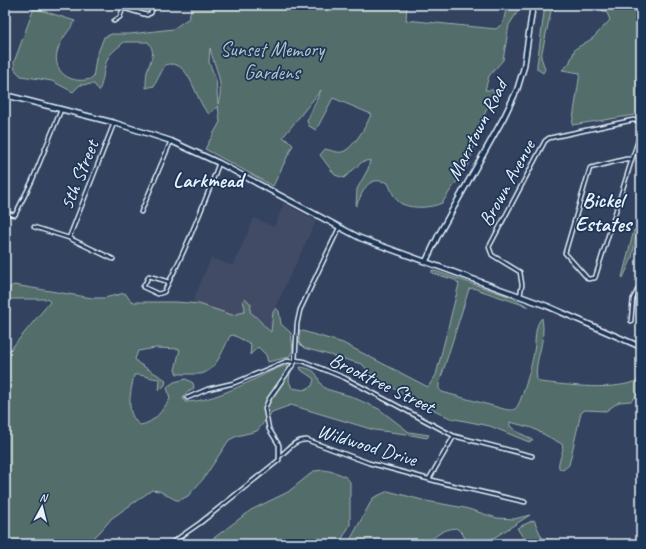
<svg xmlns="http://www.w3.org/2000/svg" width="646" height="549" viewBox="0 0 646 549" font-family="Caveat,sans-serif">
<rect width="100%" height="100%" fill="#33425f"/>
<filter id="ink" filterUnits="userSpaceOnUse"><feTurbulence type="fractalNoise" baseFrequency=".025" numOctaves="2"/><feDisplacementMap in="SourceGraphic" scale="8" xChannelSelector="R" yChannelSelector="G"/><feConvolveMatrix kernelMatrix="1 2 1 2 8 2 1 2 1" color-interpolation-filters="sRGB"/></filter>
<g filter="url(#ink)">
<path fill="#424b65" d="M284,203l32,18 -43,91 -2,21 -7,-5 -7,-11 -7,-5 -7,-11 2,7 -1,4 -12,3 -40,-12 19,-45 22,8 21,-48 20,9z"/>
<path fill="#536d6a" stroke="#9eafb1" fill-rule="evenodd" d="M192,5h215l-1,15 90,9 7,-6 4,-18h15l-13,20 -6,35 -14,16 -4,14h8l1,3 -14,31 -11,39 -27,40c-11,5 -29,6 -40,1 -8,-4 -11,-15 -14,-21 -21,-8 -24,7 -32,23l1,-17 11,-20 2,-9 -8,2 -18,16 -9,-3 -15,-20 5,-6c5,1 12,4 17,3 10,-2 26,-28 29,-38l-38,-16 -17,32 -7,-4 -2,-5 14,-31 -38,47 10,8 -20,41 -68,-37 15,-27 -2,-16 -9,8c-15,-13 -18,-57 -44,-49l-11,21 -8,2c0,-6 0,-11 1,-16 3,-12 10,-19 1,-30h-24c-5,5 -13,10 -16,16 -5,10 -4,22 -9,33l-5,-7 -14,1 -7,7 -21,-11 -31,-5 -6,-6 -1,-8 20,-54 41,13c-5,9 -14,18 -17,28 -8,24 15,37 35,29l3,-20 8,-21 8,-3h18l43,-5 16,-11zM210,48c5,21 15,35 8,56l-2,-24 -7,-18z
M545,5h17l-11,6 -10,46 4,12 -2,4 -6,-4v-4z
M593,5h48v109l-69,11 8,-52 -18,-3 7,-6 6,-15 18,-11 17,-18 -3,-7z
M634,230h3l-5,28 -9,20 -1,-1z
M432,270l79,27 18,10 -56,-19 -4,1 -30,95v5l3,3 62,17c4,1 9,2 12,-1 6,-6 17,-47 18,-57 2,-10 0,-26 8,-33 5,24 -9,44 -5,62l3,2c28,3 76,10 101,-3v13l-10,9 -12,1 -13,9 -21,-1 -4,3 -12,52 -6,5 -4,-2c-2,-8 6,-15 3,-24l-30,-16 -22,-6v4l6,5 17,9 -4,2 -39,-16 -40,-8 -49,-25 -30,-19 -9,-10 -58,-16 -5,-5v-13l44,13 85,44 8,-12 23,-91 -4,-4 -23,-7z
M14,285l78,13h12l21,-5 5,7 4,2h43l22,2 33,11 12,-3 1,-4 -2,-7 2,-3 6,6 -1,8c9,6 13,14 21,20l2,-20 3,-4 3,3 2,13 10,9 2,17 -4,7 -21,5 -2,-7 -8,-8 -8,8 1,-11 -18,-9 -3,1c-7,13 -13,34 -29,38h-24l-2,-4 5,-21 -24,-1 -18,3 -3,8 3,4 28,17 -1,5 -6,6 1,-12c-9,0 -17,-5 -26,-4 -3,17 -10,38 6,50 15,-2 22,-15 30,-26l-3,-12 7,-5 12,-3 7,4 1,5 -7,4 -4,6 2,4c23,0 54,-15 74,-25 11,-5 20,-11 32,-12l-2,16 3,7 12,2 8,-4 2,-7 -13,-9 -1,-3c24,3 13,13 26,22l24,7 29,13 30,23 20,3 -2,3 -21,-4 -32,-4 -83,-25 -19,7 -15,19 -20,5 -8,4 -25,38 -16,18 -8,4h-4l-17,-9 -7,-1 -40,28 -13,15 -12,11h-82v-188l45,-54 -3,-3h-42v-6l4,-2 1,-4z
M323,470c8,1 23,4 27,12v43l-11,19h-133l45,-34 37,-18 26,-21z
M388,491l38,10 39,7 32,10 17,1 16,-4 -46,29h-21l3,-4 -4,-7 -6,-5c-12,1 -21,7 -28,16h-80l25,-46z
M534,520l8,18 23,4 1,2h-39l-10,-16z"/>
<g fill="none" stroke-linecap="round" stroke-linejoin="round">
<defs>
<path id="street" d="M123,8l24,7 4,-2 3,-8
M114,21l6,-4 4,-12
M626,159h6l-36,116 -1,3 -7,1 -23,-26 25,-85z
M632,159l9,-27
M141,212l30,-71
M5,213l10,2 17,-34 29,-71
M34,227l35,11 44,21
M69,238l45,-115
M169,282l-20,-6 -6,11 15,7 6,-2c21,-41 39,-84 55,-129
M520,296l2,-11 -2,-13 -28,-17 -3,-8 56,-106 4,-3 84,-18 8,1
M631,321l2,-22 8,-16
M295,360l8,1 42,17 109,58 78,20
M187,398l21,-9 26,-6 53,-22 8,1
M280,456c9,-7 15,-17 27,-16l62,23 74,20 82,19
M429,479l25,-43
M170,544l30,-21 79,-63v-15l-10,-16 -4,-21 4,-9 26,-37 2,-38 3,-14 39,-82"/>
<path id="secondary" d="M5,95l110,28 56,18 48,22 141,75 187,68 94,41
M426,261l13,-27 65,-117 13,-27 7,-23 9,-62"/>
</defs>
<use href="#street" stroke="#e8f1f8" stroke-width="5.5"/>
<use href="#secondary" stroke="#e8f1f8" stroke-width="7"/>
<use href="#street" stroke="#1d3557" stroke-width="2.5"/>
<use href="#secondary" stroke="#1d3557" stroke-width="4"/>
</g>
</g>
<g text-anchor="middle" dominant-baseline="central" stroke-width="3.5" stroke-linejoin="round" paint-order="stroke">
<g font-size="20" fill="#b4c3c6" stroke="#1d3557">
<text x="272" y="49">Sunset Memory<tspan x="272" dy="23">Gardens</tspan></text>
</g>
<g font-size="20" fill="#e8f1f8" stroke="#1d3557">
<text transform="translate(477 130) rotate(-63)">Marrtown Road</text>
<text transform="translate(79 175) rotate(-68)">5th Street</text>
<text transform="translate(507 183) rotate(-61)">Brown Avenue</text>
<text transform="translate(382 383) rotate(26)">Brooktree Street</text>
<text transform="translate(367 445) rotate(17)">Wildwood Drive</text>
</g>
<g font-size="21" font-weight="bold" fill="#e8f1f8" stroke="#1d3557">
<text x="208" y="180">Larkmead</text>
<text x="603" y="200">Bickel<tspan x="603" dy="24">Estates</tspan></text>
</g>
</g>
<rect width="646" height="549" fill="none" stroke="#1d3557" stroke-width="20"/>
<rect x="10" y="10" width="626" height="529" fill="none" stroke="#e8f1f8" stroke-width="1.5" filter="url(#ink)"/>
<g transform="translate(42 507) rotate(7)" stroke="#1d3557" stroke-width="3" paint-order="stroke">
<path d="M0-3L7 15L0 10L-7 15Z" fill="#e8f1f8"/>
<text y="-6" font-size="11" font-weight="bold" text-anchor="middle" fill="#e8f1f8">N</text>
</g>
</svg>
